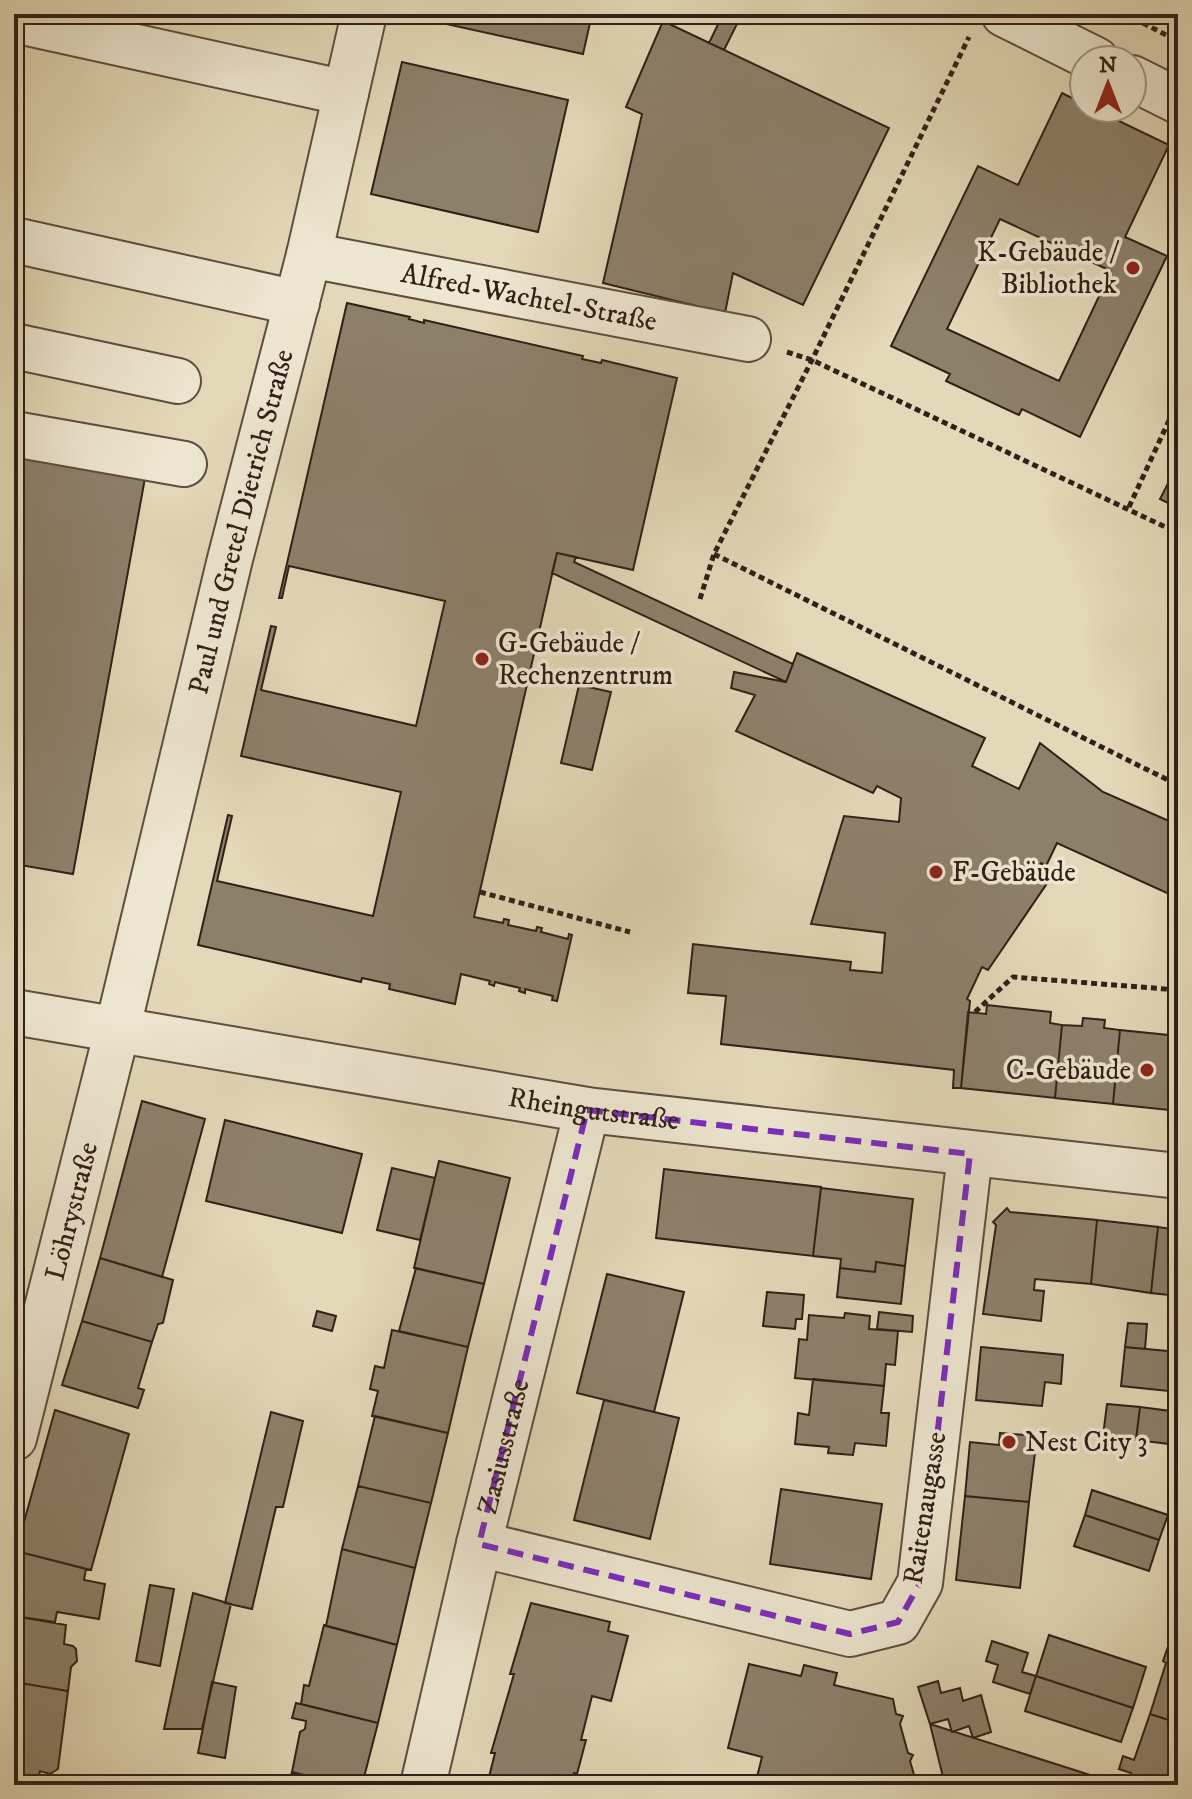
<svg xmlns="http://www.w3.org/2000/svg" width="1192" height="1799" viewBox="0 0 1192 1799" font-family="'IM FELL DW Pica',serif">
<rect width="100%" height="100%" fill="#e3d8b7"/>
<filter id="stains"><feTurbulence type="fractalNoise" baseFrequency=".0025" numOctaves="4"/><feColorMatrix values="0 0 0 0 .2 0 0 0 0 .09 0 0 0 0 .02 0 0 0 .5 -.17"/></filter>
<radialGradient id="worn" r=".72"><stop offset=".6" stop-color="#630" stop-opacity="0"/><stop offset="1" stop-color="#630" stop-opacity=".3"/></radialGradient>
<path fill="#8d806b" stroke="#302018" stroke-width="2" fill-rule="evenodd" d="M429,14h163l-9,40 -155,-34z
M723,14h19l-18,36 -15,-7z
M663,21l226,107 -86,177 -70,-32 -8,40 -122,-30 39,-169 -16,-7z
M402,62l166,38 -30,132 -167,-38z
M1062,93l22,11v4h8l77,37 -44,92 42,19 -87,181 -58,-28 -3,6 -73,-34 4,-7 -59,-28 87,-180 40,19zM1000,219l111,52 -52,110 -112,-52z
M347,303l63,14 -1,2 15,4v-3l159,36 -1,3 19,4 1,-3 75,18 -44,192 -76,-17 -83,364 29,6 1,-4 5,1 -1,5 28,6 1,-4 5,1 -1,4 27,7 1,-5 3,1 -15,66 -5,-1 1,-4 -28,-7v4l-6,-2 1,-3 -25,-6 -1,4 -5,-2 1,-3 -29,-7 -6,30 -66,-15 1,-5 -28,-6 -1,4 -163,-37 30,-130 4,1 -15,65 156,35 28,-124 -160,-36 30,-130 5,1 -15,63 155,36 29,-125 -156,-35 -7,32h-3z
M23,456l122,22 -72,396 -59,-10v-358z
M1178,464v44l-18,-9z
M557,553l19,4 -2,5 219,102 -7,18 -234,-109z
M797,653l188,85 -13,28 47,23 21,-46 63,49 75,33v73l-121,-55 -11,23 -5,-3 -3,5 14,8 -64,94 -6,-3 -15,32 3,2 -9,87h-8l1,-18 -233,-26 5,-48 -38,-3 5,-49 158,18 -1,8 32,3 3,-40 -74,-9 33,-108 55,6 2,-24 -24,-12 -4,7 -137,-62 19,-36 -24,-7 3,-16 52,10z
M579,685l32,7 -19,78 -31,-7z
M987,1005l64,7 -1,11 12,2 -7,73 -94,-10 7,-76 18,2z
M1083,1018l22,2 -1,8 16,2 -7,74 -58,-6 7,-73 20,1z
M1120,1030l58,6v75l-65,-7z
M142,1101l63,18 -43,158 -62,-19z
M225,1120l137,34 -20,79 -136,-32z
M439,1161l71,17 -26,106 -70,-16z
M392,1168l43,10 -15,62 -43,-10z
M664,1169l157,18 -8,69 -157,-18z
M821,1188l92,11 -8,67 -29,-4 -1,10 -35,-4 1,-9 -28,-3z
M1007,1208l3,4 87,8 -6,64 -56,-5 -1,11 10,1 -3,30 -58,-7 13,-89 -3,-3z
M1097,1220l61,7 -7,66 -60,-9z
M1158,1227l20,3v66l-27,-3z
M100,1258l73,22 -10,43 -5,1 -6,18 -70,-21z
M876,1262l29,4 -4,38 -64,-7 3,-29 35,4z
M416,1268l68,16 -16,63 -69,-16z
M607,1274l77,18 -30,120 -77,-19z
M767,1292l37,3 -2,24h-6l-1,10 -32,-3z
M317,1311l19,5 -4,15 -19,-5z
M879,1312l34,4 -1,16 -35,-3z
M845,1313l25,3 -1,13 29,2 -3,34 -9,-1 -2,22 -89,-8 4,-39 8,1 2,-25 35,3z
M82,1321l70,21 -14,46 6,2 -6,18 -76,-23z
M1128,1323l19,1 -2,25 -20,-2z
M392,1330l76,17 -20,86 -76,-17 6,-25 -8,-2 5,-23 9,2z
M981,1347l82,8 -2,29 -16,-2 -3,24 -66,-6z
M1125,1347l53,5v40l-57,-6z
M813,1379l71,7 -3,27h8l-3,33 -31,-3 -2,12 -25,-2 1,-6 -34,-3 3,-31 11,2z
M604,1400l75,18 -29,121 -76,-19z
M1107,1404l33,3 -4,33 -33,-4z
M1140,1407l38,5v33l-42,-5z
M55,1410l74,24 -38,136 -75,-19z
M271,1412l32,9 -20,86h-7l-24,102 -27,-6z
M375,1416l73,17 -17,70 -73,-17z
M1000,1433l37,3 -8,66 -64,-6 5,-54 29,3z
M358,1486l73,17 -16,65 -73,-19z
M781,1489l101,15 -11,75 -101,-15z
M1092,1490l76,25 -9,25 -74,-25z
M965,1496l64,6 -9,86 -64,-8z
M1085,1515l74,25 -10,31 -75,-25z
M342,1549l73,19 -18,77 -71,-19z
M16,1551l70,18 -2,11 21,4 -6,35 -42,-7 -2,10 -41,-6z
M150,1585l24,4 -14,77 -24,-5z
M193,1593l38,11 -29,125h-38z
M531,1603l79,19 -2,9 20,5 -17,65 -19,-5 -11,44h5l-9,34 -3,-1 -3,12h-84l8,-32h-4l23,-79h-4z
M1178,1606v34l-10,-3z
M14,1616l52,9 -2,19 9,2 3,3 1,12 -6,6 -3,24 -54,-9z
M324,1625l73,20 -19,78 -77,-19 3,-19 5,1z
M1049,1635l97,32 -13,41 -97,-32z
M1171,1638l7,2v83l-28,-9 16,-51 -3,-2z
M992,1641l36,12 -6,19 14,4 -6,18 -37,-12 5,-17 -12,-4z
M749,1664l52,12 3,-11 33,8 -3,12 59,14 3,15 7,2 -3,8 8,29 5,2 -3,6 5,17 -2,7h-33l-20,-5 -1,5h-104l7,-28 -34,-9z
M1036,1676l97,32 -12,34 -96,-31z
M938,1681l3,12 19,-5 3,13 18,-6 10,37 -18,6 -4,-12 -17,6 -4,-13 -18,5 -12,-37z
M14,1682l54,9 -10,78 -8,5 -10,-3 -3,14h-23z
M212,1682l24,5 -11,71 -27,-5z
M296,1703l82,20 -16,62h-19l-51,-13 8,-40 5,-3 1,-8 -14,-3z
M1150,1714l28,9v62h-52l5,-12 -12,-4 4,-13 11,4z
M930,1724l160,51 -4,10h-105l-23,-8h-15z
M292,1772l51,13h-55z"/>
<g fill="none" stroke-linecap="round" stroke-linejoin="round">
<defs>
<g id="minor">
<path d="M1004,14l92,46"/>
<path d="M14,20l332,73"/>
<path d="M1132,78l46,23"/>
<path d="M14,240l283,63"/>
<path id="s1" d="M309,255l439,84"/>
<path d="M14,346l164,35"/>
<path d="M14,434l170,30"/>
<path id="s2" d="M14,1012l573,98 591,66"/>
<path id="s3" d="M14,1438l103,-407 113,-472 79,-304 55,-241"/>
<path d="M479,1544l371,90 48,-12 22,-39 50,-429"/>
<path id="s4" d="M423,1785l56,-241 108,-434"/>
</g>
</defs>
<use href="#minor" stroke="#5d4e40" stroke-width="48"/>
<path stroke="#302018" stroke-width="5" stroke-dasharray="6 4" stroke-linecap="butt" d="M1125,14l53,27
M787,352l25,8 366,173
M1129,507l49,-106
M714,554l464,231
M700,599l14,-45 98,-194 157,-323
M480,892l150,40
M975,1012l38,-35 165,13"/>
<use href="#minor" stroke="#ede6d0" stroke-width="44"/>
</g>
<path fill="none" stroke="#7b2cbf" stroke-width="6" stroke-dasharray="16 10" stroke-linejoin="round" d="M587,1110l383,44 -50,429 -22,39 -48,12 -371,-90z"/>
<g fill="#8f2418" stroke="#ede6d0" stroke-width="3">
<circle cx="1133" cy="268" r="8"/>
<circle cx="482" cy="659" r="8"/>
<circle cx="936" cy="872" r="8"/>
<circle cx="1147" cy="1070" r="8"/>
<circle cx="1009" cy="1442" r="8"/>
</g>
<g text-anchor="middle" dominant-baseline="central" stroke-width="7" stroke-linejoin="round" paint-order="stroke">
<g font-size="28" fill="#302018" stroke="#ede6d0" text-anchor="start">
<text x="1117" y="252" text-anchor="end">K-Gebäude /<tspan x="1117" dy="32">Bibliothek</tspan></text>
<text x="498" y="643">G-Gebäude /<tspan x="498" dy="32">Rechenzentrum</tspan></text>
<text x="952" y="872">F-Gebäude</text>
<text x="1131" y="1070" text-anchor="end">C-Gebäude</text>
<text x="1025" y="1442">Nest City 3</text>
</g>
<g font-size="28" fill="#302018" stroke="#ede6d0">
<text stroke="none"><textPath href="#s1" startOffset="224">Alfred-Wachtel-Straße</textPath></text>
<text stroke="none"><textPath href="#s3" startOffset="944">Paul und Gretel Dietrich Straße</textPath></text>
<text stroke="none"><textPath href="#s2" startOffset="588">Rheingutstraße</textPath></text>
<text stroke="none"><textPath href="#s3" startOffset="234">Löhrystraße</textPath></text>
<text stroke="none"><textPath href="#s4" startOffset="348">Zasiusstraße</textPath></text>
<text transform="translate(925 1508) rotate(-81)">Raitenaugasse</text>
</g>
</g>
<rect width="1192" height="1799" fill="none" stroke="#e3d8b7" stroke-width="48"/>
<rect x="16" y="16" width="1160" height="1767" fill="none" stroke="#302018" stroke-width="4"/>
<rect x="24" y="24" width="1144" height="1751" fill="none" stroke="#302018" stroke-width="2"/>
<g transform="translate(1108 84)"><circle r="38" fill="#ede6d0" stroke="#a19786" stroke-width="2"/>
<path d="M0-6L14 30L0 20L-14 30Z" fill="#8f2418"/>
<text y="-12" font-size="22" font-weight="bold" text-anchor="middle" fill="#302018">N</text>
</g>
<rect width="100%" height="100%" filter="url(#stains)"/>
<rect width="100%" height="100%" fill="url(#worn)"/>
</svg>
